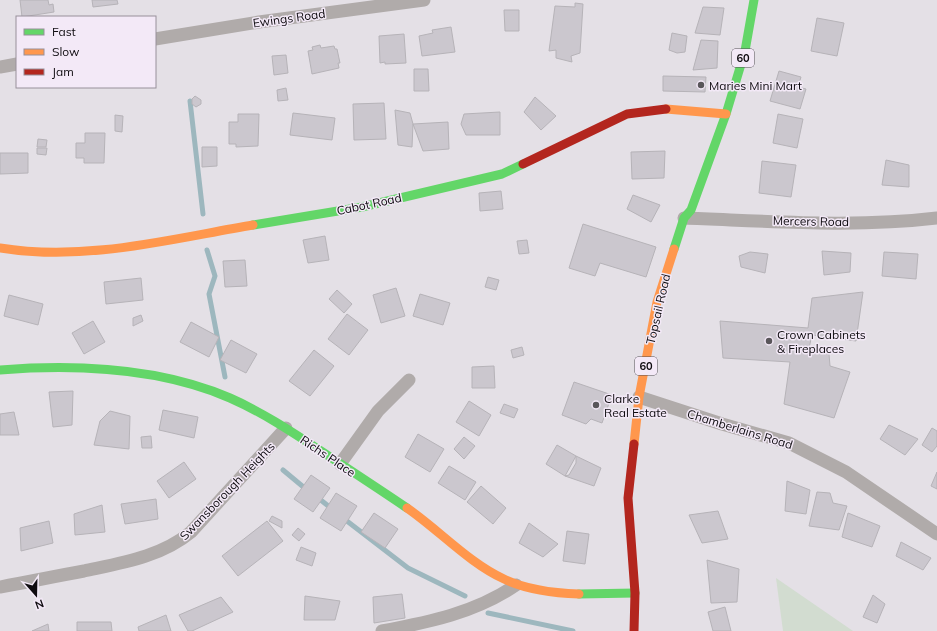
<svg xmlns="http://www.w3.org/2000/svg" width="937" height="631" viewBox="0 0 937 631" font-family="Mulish,sans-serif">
<rect width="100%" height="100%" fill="#e4e0e6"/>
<path fill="#d2dcd0" d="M776,578l77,53h-70z"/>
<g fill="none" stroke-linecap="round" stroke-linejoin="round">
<path stroke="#9db7be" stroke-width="5" d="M190,101l13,113
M207,250l8,26 -6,18 16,83
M283,470l24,20
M317,497l15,12
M343,518l65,50 57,28
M488,613l85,18"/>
</g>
<path fill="#cbc7ce" stroke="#b6b3b8" d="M20,0h28l1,5 4,-1 1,8 -32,5z
M92,0h25l1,4 -25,3z
M575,3l8,1 -3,49 -9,3 1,6 -16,-4v-8l-7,1 6,-45 20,1z
M703,7l21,1 -4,27 -25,-2z
M504,10h15v21h-14z
M817,18l27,5 -7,33 -26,-5z
M451,27l4,25 -33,4 -3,-20 14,-3 -1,-3z
M672,33l15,3 -2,16 -8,1 -8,-3z
M404,34l2,29 -21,1v-2l-5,1 -1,-27z
M701,40l17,1 -1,27 -24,2z
M320,45l1,3 13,-2 1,3h2l3,14h-2l1,5 -27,6 -4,-23 5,-1 -1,-3z
M286,55l2,18 -14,2 -2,-19z
M414,69h14l1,22h-15z
M779,71l22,6 -3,10 8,2 -6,20 -30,-8z
M663,76l43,1 -1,15 -42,-1z
M286,88l2,12 -10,1 -1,-11z
M195,96l6,4v4l-5,3 -4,-3v-5z
M535,97l21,19 -15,14 -17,-18z
M384,103l2,36 -32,1 -1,-36z
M395,110l15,3 3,11 -1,23 -14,-2z
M500,112v23h-34l-5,-11 3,-10z
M293,113l42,5 -3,22 -42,-5z
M238,114h21l-1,32 -22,1v-3h-7v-22h9z
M778,114l25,5 -6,29 -24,-5z
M115,115l8,1 -1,16 -7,-1z
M448,122l1,27 -26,2 -10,-27z
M85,133h20l-1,30h-20v-5h-8v-15h9z
M38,139l9,1 -1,7h-9z
M202,147h15v19l-15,1z
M37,148h10l-1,7 -9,-1z
M665,151l-1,27 -32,1 -1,-27z
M0,153h28v20l-28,1z
M886,160l23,5v22l-27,-2z
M762,161l34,4 -5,32 -32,-4z
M501,191l2,18 -23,2 -1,-18z
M633,195l27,10 -9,17 -24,-13z
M583,224l73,23 -10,30 -46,-14 -5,13 -26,-8z
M325,236l4,24 -21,3 -5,-23z
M527,240l2,13 -10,1 -2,-13z
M822,251l29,2 -1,19 -26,3z
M750,252l18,2 -3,19 -24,-6 -2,-11z
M884,252l34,2 -2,25 -34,-3z
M245,260l2,26 -22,1 -2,-26z
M488,277l11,3 -3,10 -11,-3z
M141,278l2,22 -37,4 -2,-22z
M396,288l9,28 -24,7 -8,-28z
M337,290l15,14 -8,9 -15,-14z
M863,292l-7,49 -44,-6 -3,13 20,6 1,12 20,6 -16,46 -50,-14 6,-42 -67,-4 -3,-37 88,7 4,-30z
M420,294l30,9 -7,22 -30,-9z
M9,295l34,9 -5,21 -34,-9z
M347,314l21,16 -19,25 -21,-16z
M141,315l2,6 -10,5v-8z
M93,321l12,21 -21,12 -12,-21z
M191,322l28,15 -10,20 -29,-15z
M231,340l26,14 -11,19 -26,-13z
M522,347l2,8 -11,3 -2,-8z
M314,350l20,16 -24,30 -21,-15z
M494,366l1,22h-23v-21z
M574,382l38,13 -10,28 -11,-4 -5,5 -24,-9z
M73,391l-1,34 -19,2 -4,-35z
M469,401l22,14 -12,21 -23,-14z
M504,404l14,5 -4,9 -14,-5z
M163,410l35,7 -4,21 -35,-8z
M110,411l20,5 -1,33 -35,-4 6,-24z
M14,412l5,23h-19v-21z
M889,425l29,14 -13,16 -25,-16z
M932,428l5,3v15l-5,6 -10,-7z
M418,434l26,15 -14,23 -25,-15z
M151,436l1,12h-10l-1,-11z
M464,437l11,9 -11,13 -10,-10z
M557,445l19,11 -11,20 -19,-12z
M576,456l25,12 -7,18 -29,-10 4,-1 7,-12z
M184,462l12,17 -27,19 -12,-17z
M449,466l27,16 -11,18 -27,-17z
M937,472v17l-6,-3z
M311,475l19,13 -17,24 -19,-13z
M787,481l23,9 -4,24 -21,-3z
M481,486l25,22 -13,16 -26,-22z
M817,492l13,1 3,10 14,3 -8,24 -30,-4z
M336,493l21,13 -16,25 -21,-13z
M156,499l2,20 -33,5 -4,-20z
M102,505l3,27 -30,3 -1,-21z
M718,511l10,28 -26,4 -13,-28z
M374,513l24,16 -13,19 -24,-16z
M848,513l32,13 -8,21 -30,-10z
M272,516l10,5v7l-13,-7z
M49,521l4,22 -32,8 -1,-23z
M267,521l16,20 -45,35 -16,-20z
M529,523l29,21 -15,13 -24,-14z
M298,528l7,6 -6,7 -7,-6z
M567,531l22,3 -4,30 -22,-3z
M901,542l30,16 -8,12 -27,-14z
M301,547l15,6 -4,13 -16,-6z
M707,560l32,9 -2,33 -26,1z
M402,594l3,24 -31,5 -1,-26z
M873,595l12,9 -8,19 -14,-6z
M305,596l35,5 -5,19h-31z
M221,597l12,15 -41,19h-4l-9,-16z
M725,607l6,24h-18l-5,-19z
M166,615l5,16h-32l-1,-4z
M77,622h34l1,9h-35z
M48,624l1,7h-17z"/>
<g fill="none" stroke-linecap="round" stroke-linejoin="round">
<path stroke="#b0abaa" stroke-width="13" d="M155,39l104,-17 165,-22
M0,67l17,-3
M684,218c83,3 170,10 253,0
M639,397l83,27 67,19 57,29 91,62
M340,464l38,-53 31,-31
M0,587c28,-5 56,-11 84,-16 37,-8 77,-14 107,-39l95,-104
M382,631c47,-9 93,-18 134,-46"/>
<path stroke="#63d668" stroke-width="9" d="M253,225l109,-18 140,-33 21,-10
M674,249l10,-31 7,-8 35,-96 19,-63 9,-51
M0,370c76,-6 158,-3 230,28 32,14 62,34 91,53 29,19 58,38 86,57
M579,594l56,-1"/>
<path stroke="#ff974d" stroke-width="9" d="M666,109l60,5
M0,248c85,14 170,-9 253,-23
M634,444l5,-47 18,-95 17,-53
M407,508c32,22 62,55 97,71 23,11 49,14 75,15"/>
<path stroke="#b3261e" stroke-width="9" d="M523,164l104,-50 39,-5
M634,444l-6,54 7,95 -1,38"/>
</g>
<g fill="#59565a" stroke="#f3e9f7" stroke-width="1.5">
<circle cx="701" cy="85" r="4"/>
<circle cx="769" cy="341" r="4"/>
<circle cx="596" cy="405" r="4"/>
</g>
<g text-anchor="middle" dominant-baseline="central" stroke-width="3" stroke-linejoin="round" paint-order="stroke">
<g fill="#f3e9f7" stroke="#534e55" stroke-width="1">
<rect x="732" y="49" width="22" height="18" rx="3"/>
<rect x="635" y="357" width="22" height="18" rx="3"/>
</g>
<g font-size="11" font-weight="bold" fill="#0e0b0f">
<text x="743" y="58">60</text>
<text x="646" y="366">60</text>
</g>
<g font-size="12" fill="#0e0b0f" stroke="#f3e9f7">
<text transform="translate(289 18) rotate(-8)">Ewings Road</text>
<text transform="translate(369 204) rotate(-12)">Cabot Road</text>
<text transform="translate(811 221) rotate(1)">Mercers Road</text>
<text transform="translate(658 309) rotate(-77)">Topsail Road</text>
<text transform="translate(740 429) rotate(17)">Chamberlains Road</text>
<text transform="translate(328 456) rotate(34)">Richs Place</text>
<text transform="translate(227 491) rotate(-46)">Swansborough Heights</text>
</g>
<g font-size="12" fill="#0e0b0f" stroke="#f3e9f7" text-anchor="start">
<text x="709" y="85">Maries Mini Mart</text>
<text x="777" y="334">Crown Cabinets<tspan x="777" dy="14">&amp; Fireplaces</tspan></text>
<text x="604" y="398">Clarke<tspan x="604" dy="14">Real Estate</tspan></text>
</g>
</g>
<rect x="16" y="16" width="140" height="72" fill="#f3e9f7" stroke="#97909a"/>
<rect x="24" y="29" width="20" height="6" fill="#63d668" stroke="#97909a"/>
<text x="52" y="36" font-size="12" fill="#0e0b0f">Fast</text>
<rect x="24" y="49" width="20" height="6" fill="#ff974d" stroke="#97909a"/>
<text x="52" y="56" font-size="12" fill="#0e0b0f">Slow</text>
<rect x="24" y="69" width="20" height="6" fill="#b3261e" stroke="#97909a"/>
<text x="52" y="76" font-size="12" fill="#0e0b0f">Jam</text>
<g transform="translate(36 595) rotate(160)" stroke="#f3e9f7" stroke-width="3" paint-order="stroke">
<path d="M0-3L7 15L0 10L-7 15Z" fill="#0e0b0f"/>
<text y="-6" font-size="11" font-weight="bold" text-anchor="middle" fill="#0e0b0f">N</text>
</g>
</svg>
